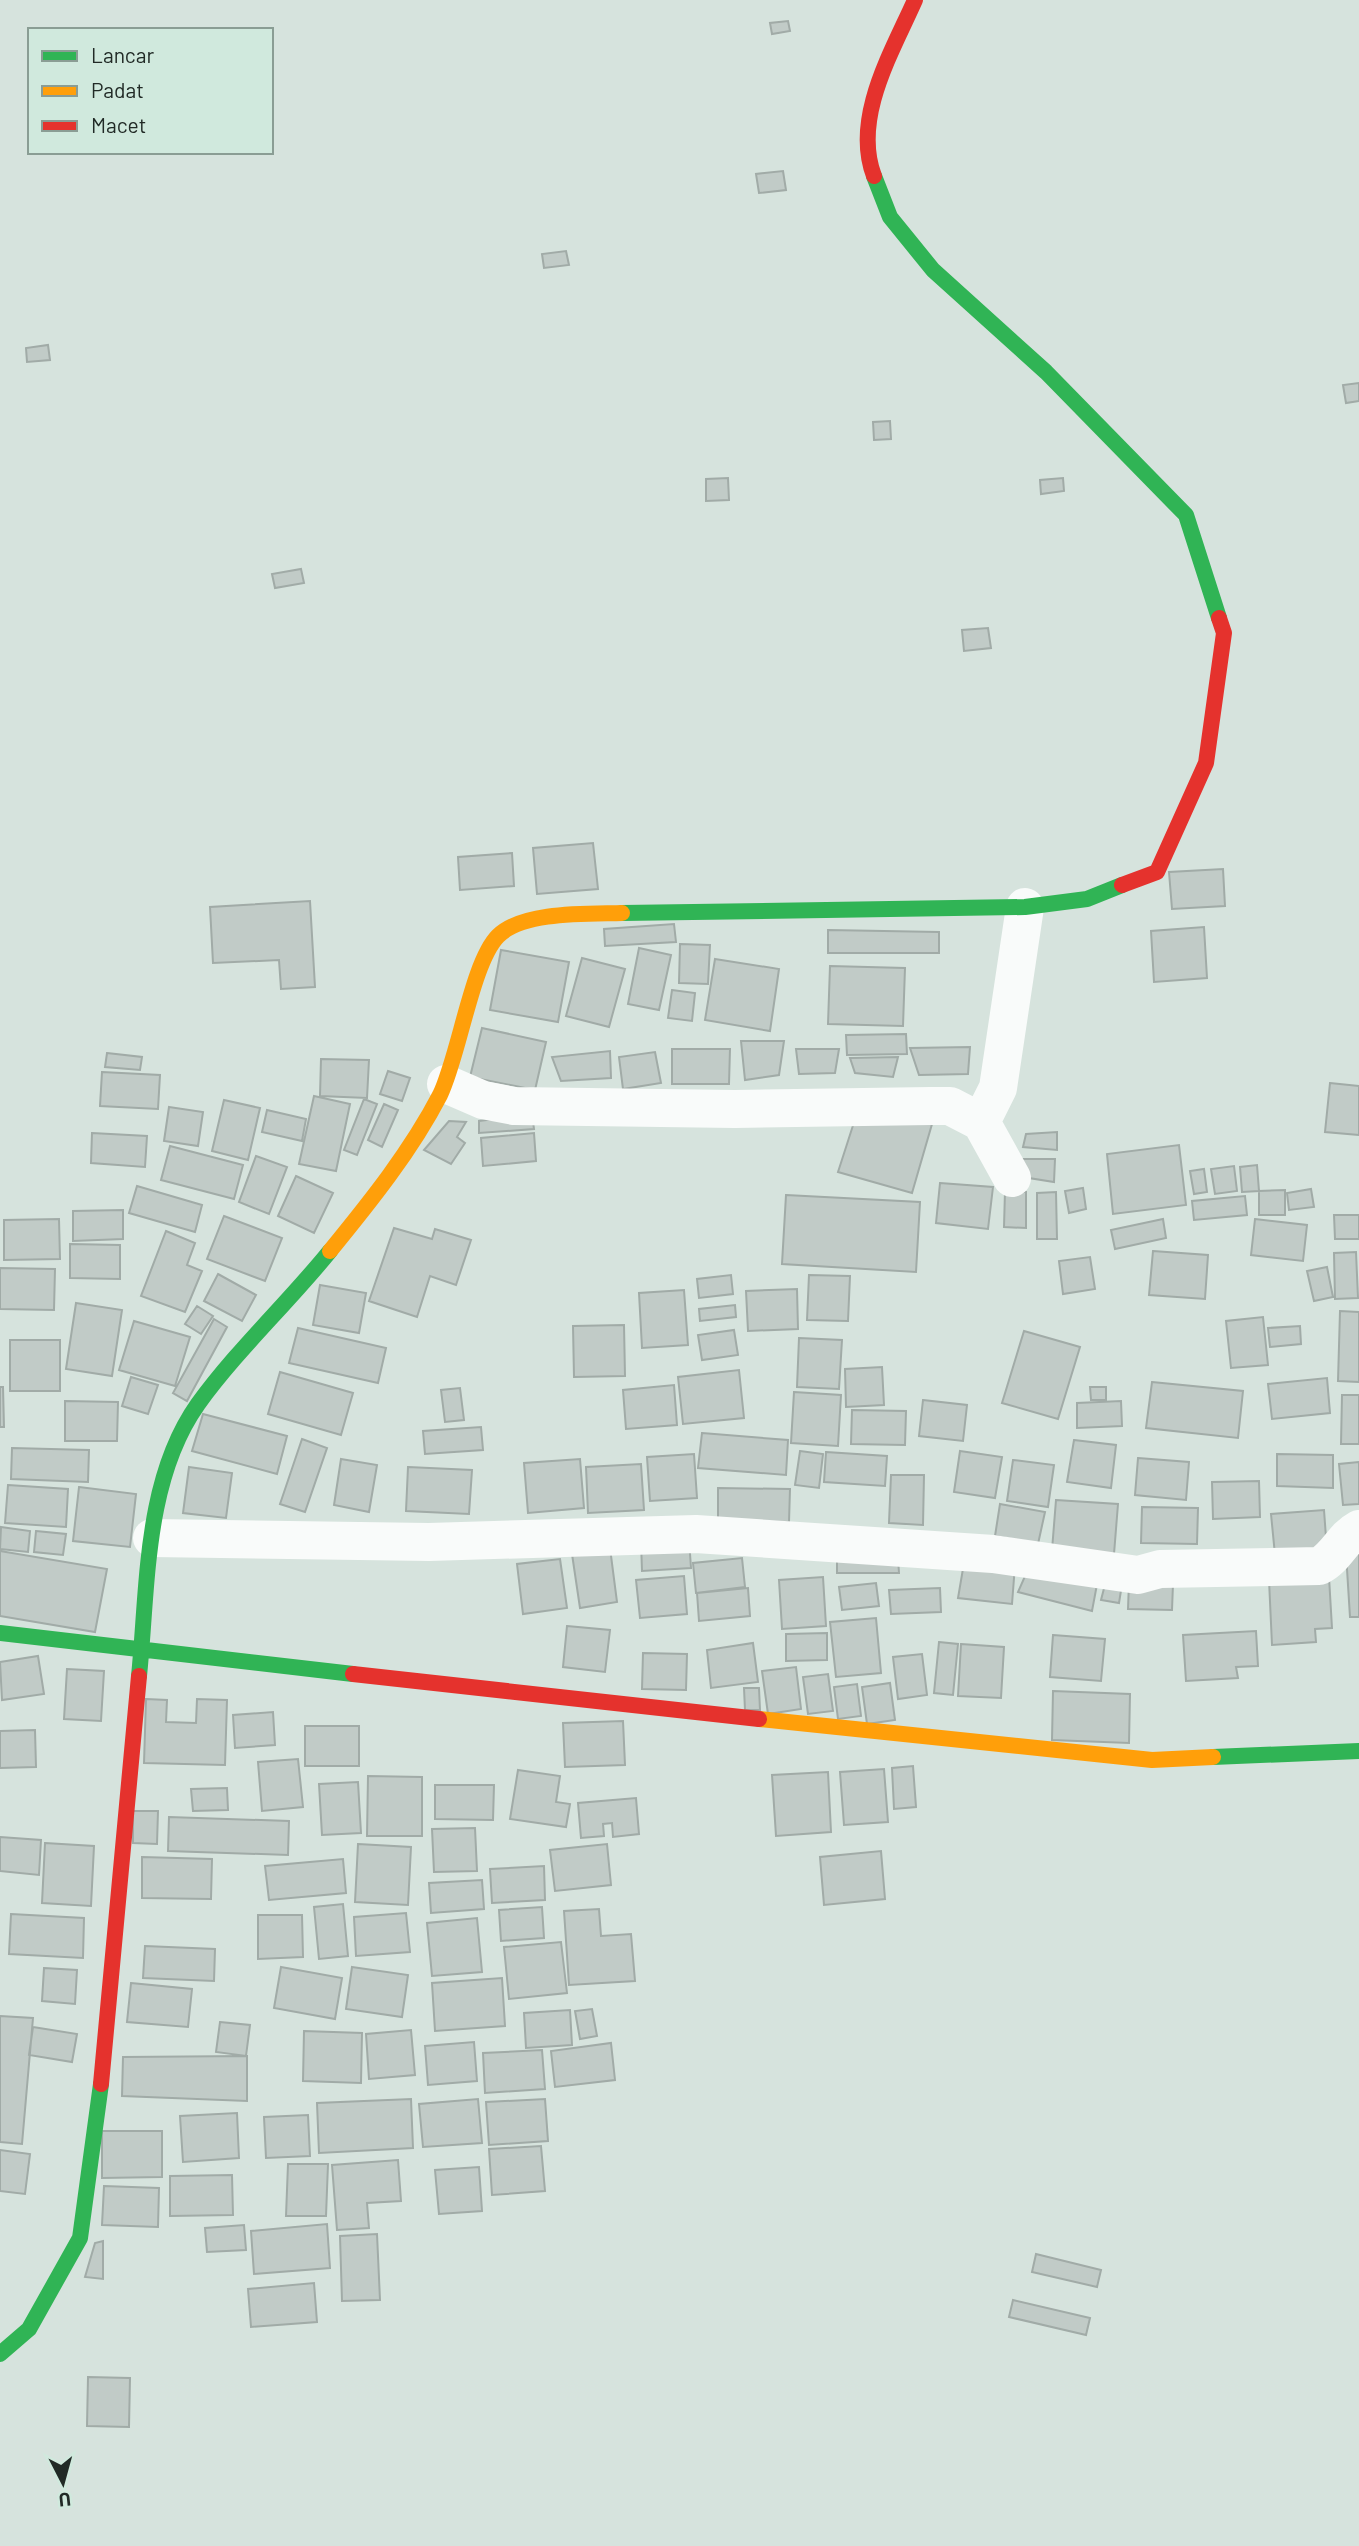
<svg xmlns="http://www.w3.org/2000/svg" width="1359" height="2546" viewBox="0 0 1359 2546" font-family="Barlow,sans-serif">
<rect width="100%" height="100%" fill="#d6e3dd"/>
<path fill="#c1cbc7" stroke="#a1aba7" stroke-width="2" d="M788,21l2,10 -18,3 -2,-11z
M783,171l3,19 -27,3 -3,-19z
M566,251l3,14 -25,3 -2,-14z
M48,345l2,15 -23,2 -1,-14z
M1359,383v18l-13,2 -3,-18z
M890,421l1,18 -17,1 -1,-18z
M728,478l1,22 -23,1v-22z
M1063,478l1,13 -23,3 -1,-14z
M301,569l3,14 -29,5 -3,-14z
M988,628l3,20 -27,3 -2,-21z
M593,843l5,46 -61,5 -4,-46z
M512,853l2,33 -54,4 -2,-33z
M1223,869l2,37 -53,3 -3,-37z
M310,901l5,86 -34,2 -2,-29 -66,3 -3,-56z
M674,924l2,18 -71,4 -1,-17z
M1204,927l3,51 -53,4 -3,-51z
M828,930l111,2v21h-111z
M680,944l30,1 -2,39 -29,-1z
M639,948l32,7 -12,55 -31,-6z
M501,950l68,12 -11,60 -68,-12z
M582,958l43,11 -16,58 -43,-11z
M715,959l64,10 -9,62 -65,-11z
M830,966l75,2 -2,58 -75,-2z
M672,990l23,3 -3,28 -24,-3z
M482,1028l64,14 -11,48 -65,-13z
M906,1034l1,20 -60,1 -1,-20z
M741,1041h43l-5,34 -34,5z
M970,1047l-2,27 -49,1 -9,-27z
M672,1049h58l-1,35h-57z
M796,1049h43l-4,24 -36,1z
M610,1051l1,27 -50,3 -9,-24z
M655,1052l6,31 -38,6 -4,-32z
M107,1053l35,4 -2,13 -35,-3z
M898,1057l-5,20 -38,-4 -5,-15z
M321,1059l48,1 -2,38 -47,-2z
M388,1071l22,7 -8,23 -22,-7z
M102,1072l58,3 -2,34 -58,-3z
M1330,1083l29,3v49l-34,-3z
M314,1096l36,8 -14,67 -37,-7z
M364,1099l13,5 -20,51 -13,-5z
M224,1100l36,8 -12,52 -36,-9z
M384,1104l14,6 -16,37 -14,-7z
M169,1107l34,5 -5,34 -34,-5z
M267,1110l39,9 -4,22 -40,-9z
M857,1113l75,11 -20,69 -74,-21z
M532,1114l2,15 -55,4v-12z
M449,1121l17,1 -9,15 8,6 -14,21 -27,-14z
M1057,1132v18l-34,-3 3,-13z
M92,1133l55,3 -2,31 -54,-4z
M534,1133l2,28 -53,5 -2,-28z
M1179,1145l7,60 -73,9 -6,-60z
M170,1146l73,19 -9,34 -73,-19z
M256,1156l31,11 -18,47 -30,-12z
M1021,1159h34l-1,23 -25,-4z
M1257,1165l2,26 -17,1 -2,-25z
M1234,1166l3,25 -22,3 -4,-25z
M1204,1169l3,23 -13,2 -4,-23z
M296,1176l37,17 -19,40 -36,-17z
M940,1183l53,4 -5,42 -52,-6z
M137,1186l65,19 -7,27 -66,-19z
M1083,1188l3,21 -17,4 -4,-22z
M1311,1189l3,18 -25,3 -2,-17z
M1285,1190v25h-26v-24z
M1005,1191l21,1v36l-22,-1z
M1056,1192l1,47h-20v-46z
M786,1195l134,7 -4,70 -134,-8z
M1245,1196l2,19 -53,5 -2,-19z
M123,1210v29l-50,2v-30z
M1334,1215h25v24h-24z
M224,1216l58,22 -17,43 -58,-22z
M59,1219l1,40 -56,1v-40z
M1163,1219l3,19 -51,11 -4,-19z
M1255,1219l52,6 -4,36 -52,-6z
M394,1228l38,11 3,-10 36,11 -15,45 -26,-9 -13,41 -48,-16z
M166,1231l29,12 -8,22 15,6 -17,41 -44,-16z
M70,1244l50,1v34l-50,-1z
M1153,1251l55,4 -3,44 -56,-4z
M1356,1252l2,46 -23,1 -1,-46z
M1090,1257l5,32 -32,5 -4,-33z
M1327,1267l6,30 -19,4 -7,-30z
M0,1268l55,1 -1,41 -54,-1z
M218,1274l38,21 -14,26 -38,-20z
M731,1275l2,19 -34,4 -2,-19z
M809,1275l41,1 -2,45 -41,-1z
M320,1285l46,8 -7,40 -46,-8z
M797,1289l1,40 -50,2 -2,-40z
M684,1290l4,55 -46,3 -3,-55z
M76,1303l46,7 -10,66 -46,-7z
M735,1305l1,12 -36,4 -1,-12z
M197,1306l16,10 -12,18 -16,-10z
M1340,1311l19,1v70l-21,-1z
M1263,1317l5,48 -37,3 -5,-47z
M214,1319l13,8 -40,74 -14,-8z
M134,1321l56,16 -15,49 -56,-16z
M624,1325l1,51 -51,1 -1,-51z
M1300,1326l1,18 -31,3 -2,-19z
M298,1328l88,20 -8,35 -89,-20z
M734,1330l4,25 -36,5 -4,-25z
M1024,1331l56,16 -22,72 -56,-16z
M799,1338l43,2 -3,49 -42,-2z
M10,1340h50v51h-50z
M882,1367l2,38 -38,2 -1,-38z
M739,1370l5,48 -61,6 -5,-47z
M280,1372l73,21 -12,42 -73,-21z
M131,1377l27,8 -10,29 -26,-8z
M1327,1378l3,35 -58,6 -4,-35z
M1152,1382l91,9 -5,47 -92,-10z
M674,1385l3,40 -51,4 -3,-39z
M0,1387h3l1,40h-4z
M1090,1387h16v13h-15z
M460,1388l4,32 -19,2 -4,-32z
M794,1392l47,3 -3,51 -47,-3z
M1342,1395h17v49h-18z
M923,1400l44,5 -4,36 -44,-5z
M65,1401l53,1 -1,39h-52z
M1121,1401l1,25 -45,2v-25z
M852,1410l54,1 -1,34 -54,-1z
M203,1414l84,22 -10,38 -85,-23z
M481,1427l2,23 -58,4 -2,-23z
M702,1433l86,7 -2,35 -88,-7z
M302,1439l25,9 -22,64 -25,-8z
M1074,1440l42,5 -5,43 -44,-6z
M12,1448l77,2 -1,32 -77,-3z
M800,1451l23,3 -4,34 -24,-3z
M960,1451l42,6 -7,41 -41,-6z
M826,1452l61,4 -2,30 -61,-4z
M694,1454l3,44 -47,3 -3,-44z
M1277,1454l56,1v33l-56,-2z
M1138,1458l51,4 -3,38 -51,-5z
M341,1459l36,6 -8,47 -35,-7z
M580,1459l4,49 -56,5 -4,-50z
M1013,1460l41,5 -6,42 -41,-6z
M1359,1462v42l-16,1 -4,-41z
M641,1464l3,46 -56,3 -2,-46z
M189,1467l43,6 -6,45 -43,-5z
M408,1467l64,3 -3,44 -63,-3z
M891,1475h33l-1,50 -34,-2z
M1259,1481l1,36 -47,2 -1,-37z
M8,1485l60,4 -2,38 -61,-4z
M79,1487l57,7 -6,53 -57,-6z
M718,1488l72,1 -1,33 -71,-1z
M1056,1500l62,4 -4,50 -62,-4z
M1000,1504l45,8 -7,32 -43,-8z
M1142,1507l56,1 -1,36 -56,-1z
M1324,1510l3,41 -52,4 -4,-41z
M1,1527l29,4 -2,21 -28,-3z
M36,1531l30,3 -3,21 -29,-3z
M689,1539l2,29 -49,3 -1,-29z
M610,1548l7,54 -37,6 -8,-54z
M0,1551l107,18 -12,63 -95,-16z
M1359,1552v65h-9l-4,-64z
M837,1557l61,1 1,15h-62z
M965,1557l50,8 -3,39 -54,-6z
M742,1558l3,29 -49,6 -3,-30z
M560,1559l7,49 -44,6 -6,-50z
M1029,1567l69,12 -6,32 -74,-19z
M1108,1573l15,5 -4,25 -18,-3z
M684,1576l3,38 -47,4 -4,-38z
M823,1577l3,49 -44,3 -3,-49z
M1329,1577l3,51 -17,1 1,13 -44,3 -3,-65z
M1129,1582l44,2 -1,26 -44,-1z
M876,1583l3,23 -37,4 -3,-23z
M748,1588l2,28 -51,5 -2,-28z
M940,1588l1,24 -50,2 -2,-24z
M876,1618l5,55 -45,4 -6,-55z
M567,1626l43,4 -5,42 -42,-5z
M1256,1631l2,35 -22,1 2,11 -52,3 -3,-46z
M827,1633v27l-41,1v-27z
M1053,1635l52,4 -4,42 -51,-4z
M939,1642l19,2 -5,51 -19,-2z
M753,1643l5,39 -47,6 -4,-38z
M961,1644l43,3 -3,51 -43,-2z
M643,1653l44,1 -1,36 -44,-1z
M922,1654l5,41 -29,4 -5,-42z
M38,1656l6,38 -42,6 -2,-38z
M796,1667l5,42 -33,5 -6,-43z
M67,1669l37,2 -3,50 -37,-2z
M828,1674l5,37 -25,3 -5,-37z
M890,1683l5,37 -28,4 -5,-37z
M857,1684l4,32 -23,3 -4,-32z
M744,1688h15l1,22h-15z
M1053,1691l77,3 -1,49 -77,-3z
M146,1699l21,1 -1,22 30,1 1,-24 30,1 -2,65 -81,-2z
M273,1712l2,33 -40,3 -2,-33z
M623,1721l2,44 -60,2 -2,-44z
M305,1726h54v40h-54z
M35,1730l1,37 -36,1v-37z
M298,1759l5,48 -41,4 -4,-49z
M913,1766l3,41 -22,2 -2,-41z
M884,1769l4,53 -44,3 -4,-53z
M518,1770l42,6 -4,26 14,2 -4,23 -56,-8z
M828,1772l3,60 -55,4 -4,-61z
M368,1776l54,1v59h-55z
M358,1782l3,51 -39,2 -3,-51z
M435,1785h59l-1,35 -58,-1z
M227,1788l1,22 -35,1 -2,-22z
M636,1798l3,36 -26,3 -1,-14 -9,1 1,12 -23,2 -3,-35z
M133,1811h25l-1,33 -24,-1z
M169,1817l120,4 -1,34 -120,-4z
M475,1828l2,43 -43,1 -2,-43z
M0,1837l41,3 -2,35 -39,-4z
M45,1843l49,3 -3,60 -49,-3z
M358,1844l53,3 -3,58 -53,-3z
M607,1844l4,41 -56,6 -5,-41z
M881,1851l4,48 -61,6 -4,-48z
M142,1857l70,2 -1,40 -69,-1z
M343,1859l3,34 -77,7 -4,-34z
M544,1866l1,34 -53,3 -2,-34z
M482,1880l2,29 -53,4 -2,-30z
M343,1904l5,52 -29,3 -5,-52z
M542,1907l2,31 -43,3 -2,-31z
M599,1909l2,27 30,-2 4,47 -66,4 -5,-74z
M406,1913l4,39 -54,4 -2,-39z
M11,1914l73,4 -1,40 -74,-4z
M258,1915h44l1,42 -45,2z
M477,1918l5,54 -50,4 -5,-53z
M561,1942l6,51 -58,6 -5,-52z
M145,1946l70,3 -1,32 -71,-3z
M281,1967l61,11 -7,41 -61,-11z
M352,1967l56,8 -6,42 -56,-8z
M44,1968l33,2 -2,34 -33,-3z
M502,1978l3,48 -70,5 -3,-48z
M131,1983l61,6 -4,38 -61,-5z
M592,2009l5,27 -17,3 -5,-28z
M570,2010l2,35 -46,3 -2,-35z
M0,2016l33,2 -11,126 -22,-2z
M220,2022l30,3 -4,31 -30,-4z
M33,2027l44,7 -5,28 -43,-7z
M411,2030l4,45 -46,4 -3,-45z
M304,2031l58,2 -1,50 -58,-2z
M474,2042l3,39 -49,4 -3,-39z
M611,2043l4,37 -60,7 -4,-36z
M542,2050l3,39 -60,4 -2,-40z
M247,2056v45l-125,-5 1,-39z
M411,2099l2,49 -94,5 -2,-50z
M478,2099l4,44 -59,4 -4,-43z
M545,2099l3,42 -59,4 -3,-43z
M237,2113l2,45 -56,4 -3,-46z
M308,2115l2,41 -44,2 -2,-41z
M102,2131h60v46l-60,1z
M541,2146l4,45 -53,4 -3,-46z
M0,2150l30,4 -5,40 -25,-3z
M398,2160l3,41 -34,2 2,25 -32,2 -5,-65z
M288,2164h40l-2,52h-40z
M479,2167l3,44 -43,3 -4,-44z
M232,2175l1,40 -63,1v-40z
M104,2186l55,2 -1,39 -56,-2z
M327,2224l3,44 -76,6 -3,-43z
M244,2225l2,25 -39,2 -2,-24z
M377,2234l3,66 -38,1 -2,-65z
M103,2241v38l-18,-2 10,-34z
M1036,2254l65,16 -4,17 -65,-15z
M314,2283l3,39 -66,5 -3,-38z
M1013,2300l77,18 -4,17 -77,-18z
M88,2377l42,1 -1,49 -42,-1z"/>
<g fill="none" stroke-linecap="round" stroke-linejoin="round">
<path stroke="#f9fbfa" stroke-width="38" d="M446,1084l37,16 31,6 221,3 196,-3h19l31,16
M1012,1178l-31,-56 17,-34 27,-181
M152,1538l277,4 267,-8 297,20 145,21 22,-6 159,-3c17,-8 23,-28 40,-37"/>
<path stroke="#30b455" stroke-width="16" d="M874,176l16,41 43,53 113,102 140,143 33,103
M622,913l403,-6 62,-8 35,-14
M0,1633l353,41
M139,1676c9,-89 5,-196 59,-272 39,-54 90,-101 132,-153
M1213,1757l146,-6
M0,2354l29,-25 51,-91 21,-154"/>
<path stroke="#ff9f0a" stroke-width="16" d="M330,1251c40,-49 81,-100 110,-156 19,-39 32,-133 58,-159 25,-25 91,-22 124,-23
M759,1719l393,41 61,-3"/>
<path stroke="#e5322d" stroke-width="16" d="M874,176c-22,-58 18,-124 41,-176
M1122,885l35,-13 49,-109 18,-130 -5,-15
M353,1674l406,45
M101,2084l38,-408"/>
</g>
<rect x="28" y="28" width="245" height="126" fill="#d0e9dd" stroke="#8a9d94" stroke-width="2"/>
<rect x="42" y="51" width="35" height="10" fill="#30b455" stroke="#8a9d94" stroke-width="2"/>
<text x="91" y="63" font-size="21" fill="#212a26">Lancar</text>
<rect x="42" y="86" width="35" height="10" fill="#ff9f0a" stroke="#8a9d94" stroke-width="2"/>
<text x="91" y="98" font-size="21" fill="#212a26">Padat</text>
<rect x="42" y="121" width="35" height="10" fill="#e5322d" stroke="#8a9d94" stroke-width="2"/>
<text x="91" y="133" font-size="21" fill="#212a26">Macet</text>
<g transform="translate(63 2483) rotate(174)" stroke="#d0e9dd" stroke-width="5" paint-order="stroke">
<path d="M0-5L12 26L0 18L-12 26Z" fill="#212a26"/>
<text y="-10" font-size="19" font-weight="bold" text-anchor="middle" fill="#212a26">U</text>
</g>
</svg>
